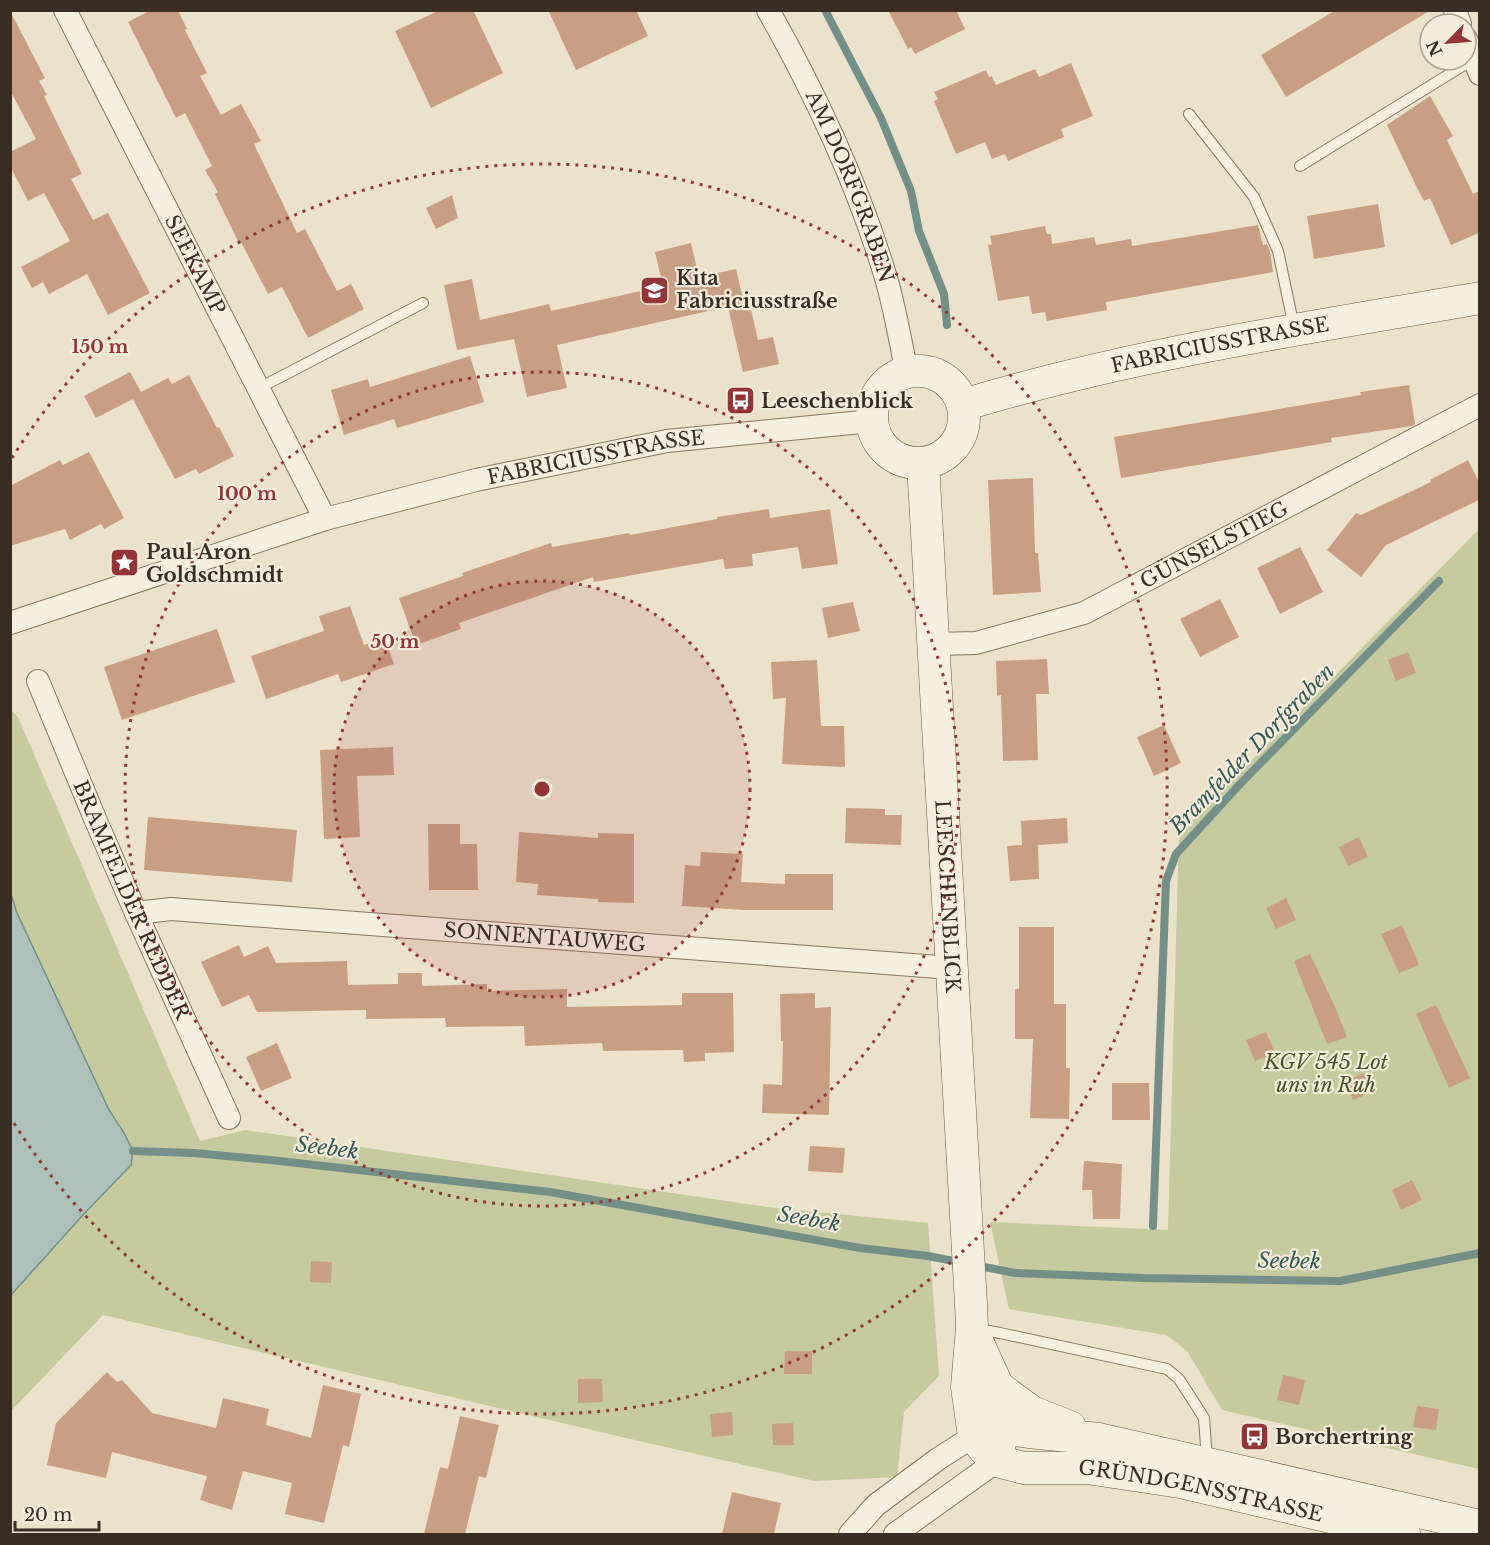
<svg xmlns="http://www.w3.org/2000/svg" width="1490" height="1545" viewBox="0 0 1490 1545" font-family="'Libre Baskerville',serif">
<rect width="100%" height="100%" fill="#ece2cb"/>
<path fill="#c6ca9f" d="M1479,529v940l-257,-59 -35,-59 -21,-16 -157,-26 -19,-87 178,8 11,-396z
M11,710l7,7 182,424 45,-11 522,77 161,16 11,153 -35,36 -7,65 -82,4 -189,-43 -523,-123 -92,96v-116l71,-79 49,-51 2,-14 -9,-18 -15,-23 -92,-197 -7,-22z"/>
<path fill="#abc1ba" stroke="#729088" stroke-width="1.5" d="M10,891l7,22 92,197 15,23 9,18 -2,14 -49,51 -71,79z"/>
<g fill="none" stroke-linecap="round" stroke-linejoin="round">
<path stroke="#729088" stroke-width="8" d="M825,10l56,108 30,73 8,40 25,63 3,31
M133,1151l61,2 86,8 270,31 310,56 68,8 87,17 128,5 197,3 140,-28
M1153,1226l13,-345 10,-27 65,-71 198,-202"/>
</g>
<path fill="#c89f84" d="M151,10h27l9,19 -2,1 22,43 -7,3 21,39 20,-11 20,37 -7,3 43,89 8,-4 32,62 14,-7 13,25 -56,29 -26,-51 -14,7 -27,-52 -2,1 -24,-49 3,-2 -13,-22 7,-4 -27,-53 -9,5 -48,-96z
M440,10h33l30,63 -72,35 -36,-77z
M548,10h88l12,26 -72,34z
M888,10h68l9,19 -50,25 -4,-7 -3,2z
M1336,10h95l-145,87 -25,-42z
M10,11l35,67 -6,3 8,14 -3,1 38,78 -11,5 22,41 15,-7 42,80 -42,22 -21,-41 -38,20 -6,-12 -11,6 -11,-21 49,-26 -26,-48 -16,8 -18,-35v-14l26,-13 -26,-49z
M1071,63l22,53 -32,13 3,8 -56,24 -3,-7 -13,5 -7,-17 -29,12 -22,-53 4,-2 -4,-7 52,-22 3,7 3,-1 4,9 39,-16 4,8z
M1430,96l23,40 -6,4 26,54 6,-3v42l-28,12 -21,-47 -6,3 -5,-9 -32,-67z
M452,195l6,23 -22,11 -10,-21z
M1378,204l7,43 -71,12 -7,-43z
M1258,225l5,20 4,-1 3,7 3,21 -167,30 1,8 -60,11 -2,-9 -13,2 -3,-18 -31,5 -10,-56 4,-1 -2,-8 55,-10 2,8h4l1,10 42,-7 2,8 35,-6 1,7z
M691,243l8,34 37,-8 8,34 -187,42 10,43 -40,9 -13,-58 -57,11 -13,-65 28,-6 8,41 69,-16 2,7 112,-25 -8,-34z
M749,301l9,39 15,-3 6,27 -36,8 -15,-65z
M470,356l14,46 -87,26 -3,-9 -50,16 -13,-45 37,-11 2,8z
M130,372l11,20 27,-14 4,6 17,-9 28,53 2,-1 15,29 -35,18 -3,-5 -21,10 -42,-80 -37,19 -12,-22z
M1409,385l6,39 -3,2 -81,12 1,4 -211,36 -7,-41 247,-42 -1,-3z
M89,452l35,66 -20,11 -3,-5 -31,16 -5,-11 -55,17v-60l50,-26 3,5z
M1468,460l11,22v18l-93,45 -25,32 -34,-27 29,-37 5,2 70,-33 -1,-2z
M1033,478l2,75h3l3,39 -48,3 -5,-115z
M769,509l1,9 60,-9 8,55 -36,5 -4,-22 -46,7 1,12 -28,3 -2,-10 -129,23 -1,-5 -134,46 2,6 -45,16 -17,-47 64,-22 -1,-3 89,-30 1,4 77,-14 1,2 87,-16v-2z
M1300,547l23,45 -43,22 -23,-46z
M1220,599l19,38 -39,20 -20,-38z
M853,602l7,29 -32,7 -6,-30z
M350,606l14,39 21,-7 9,26 -53,18 -3,-8 -72,25 -15,-43 73,-25 -5,-15z
M217,629l18,53 -113,38 -18,-53z
M1408,652l8,21 -20,8 -8,-21z
M1047,659l2,35h-13l2,66 -35,1 -2,-66 -4,1 -1,-35z
M817,660l4,66h23l1,41 -63,-3 4,-66 -13,1 -2,-37z
M1164,725l17,38 -27,13 -17,-39z
M393,747l1,28 -37,1 3,61 -36,2 -4,-89z
M846,808l39,1v6h17l-1,30 -56,-2z
M148,817l149,13 -5,52 -148,-12z
M1067,818l1,25 -30,2 1,34 -29,2 -3,-35 15,-1 -1,-24z
M428,824h32v20h17l1,46h-49z
M519,832l79,6v-5l36,1v69l-36,-1v-3l-61,-4 1,-11 -22,-2z
M1359,837l9,20 -20,9 -9,-19z
M701,852l42,2 -2,28 44,2v-10h48v36h-89l-62,-4 3,-41 15,1z
M1286,898l10,22 -20,9 -10,-21z
M1402,925l17,40 -20,8 -18,-39z
M1019,927h35v77h12v64h4l-1,51 -39,-1 3,-79h-18v-50h4z
M239,945l5,12 24,-11 8,17 71,-2 1,24 50,-1v-11h24v13l65,-2v7l80,-2v18l115,-2v-12h51l1,59 -29,1v8l-21,1 -1,-12 -80,1 -1,-8 -77,3 -1,-20 -78,1 -1,-9 -79,1v-9l-109,2 -8,-17 -27,12 -21,-45z
M1310,954l25,53 12,30 -20,7 -33,-83z
M815,993v15l16,-1 -2,108 -67,-2 1,-29 19,1 1,-44h-2l-1,-47z
M1436,1005l34,73 -21,10 -33,-74z
M1266,1032l9,21 -20,8 -9,-21z
M277,1043l15,35 -31,13 -15,-34z
M1364,1073l8,19 -19,8 -8,-19z
M1112,1083h37l1,37h-38z
M810,1146l35,2 -2,25 -35,-2z
M1084,1161l38,3 -2,55h-27l-1,-29h-10z
M1412,1180l10,20 -21,10 -9,-20z
M311,1261l21,1 -1,21 -21,-1z
M785,1351h27v23h-28z
M107,1372l10,10 5,-2 30,33 64,15 7,-30 46,11 -3,16 45,13 12,-53 38,9 -12,53 -6,-2 -19,78 -39,-9 7,-31 -49,-12 -11,39 -32,-10 7,-24 -95,-24 -6,26 -59,-13 9,-42z
M1283,1375l22,5 -6,25 -22,-5z
M578,1379h24l1,23 -25,1z
M1417,1406l22,3 -3,21 -23,-3z
M732,1412l1,23 -21,2 -2,-23z
M460,1416l39,9 -13,53 -7,-2 -14,58h-41l16,-67 8,2z
M793,1423l1,22h-21l-1,-21z
M732,1492l49,11 -7,31h-52z"/>
<g fill="none" stroke-linecap="round" stroke-linejoin="round">
<defs>
<path id="lane" d="M1189,114l65,83 24,54 16,76
M1300,166l174,-107
M259,388l164,-85
M978,1329l22,4 167,36 12,10 25,39 3,42"/>
<g id="street">
<path id="s1" d="M65,10l260,509"/>
<path id="s2" d="M768,10c48,85 90,174 118,268 9,30 14,63 21,94"/>
<path d="M1455,10l5,14"/>
<path d="M1466,39l14,35"/>
<path id="s3" d="M10,623l315,-104 151,-39 191,-39 205,-20"/>
<path id="s4" d="M933,644l43,-1 108,-30 396,-208"/>
<path id="s5" d="M38,681l58,140 40,92 93,205"/>
<path id="s6" d="M136,913l35,-4 781,59"/>
<path d="M850,1534l26,-29 62,-46 36,-23"/>
<path d="M895,1534l102,-73"/>
</g>
<g id="secondary">
<circle cx="918" cy="417" r="46"/>
<path id="s7" d="M963,405c168,-51 344,-77 517,-107"/>
<path id="s8" d="M923,463l48,841 1,24 -5,59 7,49 11,14 12,11 27,7h63l93,14 224,52"/>
<path d="M973,1332l25,55 4,41 -3,19"/>
<path d="M998,1387l34,25 38,15"/>
<path d="M974,1436l28,-8 27,4 70,7 381,87"/>
</g>
</defs>
<use href="#lane" stroke="#887560" stroke-width="12"/>
<use href="#street" stroke="#887560" stroke-width="24"/>
<use href="#secondary" stroke="#6a5643" stroke-width="33"/>
<use href="#lane" stroke="#f7efde" stroke-width="10"/>
<use href="#street" stroke="#f7efde" stroke-width="22"/>
<use href="#secondary" stroke="#f7efde" stroke-width="32"/>
</g>
<circle cx="542" cy="789" r="208" fill="#933437" fill-opacity=".12"/>
<g fill="none" stroke="#933437" stroke-width="3" stroke-dasharray="3 6">
<circle cx="542" cy="789" r="208"/>
<circle cx="542" cy="789" r="417"/>
<path d="M12 458A625 625 0 1 1 12 1120"/>
</g>
<defs>
<symbol id="school-square" viewBox="-11 -11 22 22"><rect x="-9" y="-9" width="18" height="18" rx="4" fill="#933437" stroke="#f4ecda"/><path d="M0-5L7-2L0 1L-7-2ZM-4 1L0 2.5L4 1V4Q0 6-4 4Z" fill="#fff"/></symbol>
<symbol id="bus-square" viewBox="-11 -11 22 22"><rect x="-9" y="-9" width="18" height="18" rx="4" fill="#933437" stroke="#f4ecda"/><path d="M-5-6H5V4H4V6H2V4H-2V6H-4V4H-5ZM-3.5-4V0h7V-4ZM-3.5 1.2v1.5H-2V1.2ZM2 1.2v1.5H3.5V1.2Z" fill="#fff"/></symbol>
<symbol id="sight-square" viewBox="-11 -11 22 22"><rect x="-9" y="-9" width="18" height="18" rx="4" fill="#933437" stroke="#f4ecda"/><path d="M0-6L1.8-2.2L6-1.7L2.9 1.2L3.7 5.4L0 3.3L-3.7 5.4L-2.9 1.2L-6-1.7L-1.8-2.2Z" fill="#fff"/></symbol>
</defs>
<g fill-rule="evenodd">
<use href="#school-square" x="638" y="274" width="33" height="33"/>
<use href="#bus-square" x="724" y="384" width="33" height="33"/>
<use href="#sight-square" x="108" y="546" width="33" height="33"/>
<use href="#bus-square" x="1238" y="1420" width="33" height="33"/>
</g>
<g text-anchor="middle" dominant-baseline="central" stroke-width="4.5" stroke-linejoin="round" paint-order="stroke">
<g font-size="20" fill="#3a2d22" stroke="#f4ecda">
<text stroke="none"><textPath href="#s2" startOffset="195">AM DORFGRABEN</textPath></text>
<text stroke="none"><textPath href="#s1" startOffset="286">SEEKAMP</textPath></text>
<text stroke="none"><textPath href="#s7" startOffset="264">FABRICIUSSTRASSE</textPath></text>
<text stroke="none"><textPath href="#s3" startOffset="610">FABRICIUSSTRASSE</textPath></text>
<text stroke="none"><textPath href="#s4" startOffset="302">GÜNSELSTIEG</textPath></text>
<text stroke="none"><textPath href="#s8" startOffset="434">LEESCHENBLICK</textPath></text>
<text stroke="none"><textPath href="#s5" startOffset="238">BRAMFELDER REDDER</textPath></text>
<text stroke="none"><textPath href="#s6" startOffset="410">SONNENTAUWEG</textPath></text>
<text stroke="none"><textPath href="#s8" startOffset="1216">GRÜNDGENSSTRASSE</textPath></text>
</g>
<g font-size="20" font-weight="bold" fill="#3a2d22" stroke="#f4ecda" text-anchor="start">
<text x="676" y="278">Kita<tspan x="676" dy="23">Fabriciusstraße</tspan></text>
<text x="761" y="401">Leeschenblick</text>
<text x="146" y="552">Paul Aron<tspan x="146" dy="23">Goldschmidt</tspan></text>
<text x="1275" y="1437">Borchertring</text>
</g>
<g font-size="20" font-style="italic" fill="#4b552b" stroke="#f4ecda">
<text x="1326" y="1062">KGV 545 Lot<tspan x="1326" dy="23">uns in Ruh</tspan></text>
</g>
<g font-size="21" font-style="italic" fill="#335955" stroke="#f4ecda">
<text transform="translate(1252 749) rotate(-46)">Bramfelder Dorfgraben</text>
<text transform="translate(327 1148) rotate(7)">Seebek</text>
<text transform="translate(809 1219) rotate(10)">Seebek</text>
<text transform="translate(1289 1261) rotate(1)">Seebek</text>
</g>
</g>
<circle cx="542" cy="789" r="9" fill="#933437" stroke="#f4ecda" stroke-width="3"/>
<g font-size="18" text-anchor="middle" font-weight="bold" fill="#933437" stroke="#f4ecda" stroke-width="4.5" stroke-linejoin="round" paint-order="stroke">
<text x="100" y="353">150 m</text>
<text x="247" y="500">100 m</text>
<text x="395" y="648">50 m</text>
</g>
<rect width="1490" height="1545" fill="none" stroke="#3a2d22" stroke-width="24"/>
<g transform="translate(1448 42) rotate(245)"><circle r="28" fill="#f4ecda" stroke="#aaa090" stroke-width="1.5"/>
<path d="M0-4.5L10 22L0 15L-10 22Z" fill="#933437"/>
<text y="-9" font-size="16" font-weight="bold" text-anchor="middle" fill="#3a2d22">N</text>
</g>
<path d="M15 1521v9h84v-9" fill="none" stroke="#3a2d22" stroke-width="3"/>
<text x="24" y="1521" font-size="18" fill="#3a2d22" stroke="#f4ecda" stroke-width="4.5" paint-order="stroke">20 m</text>
</svg>
